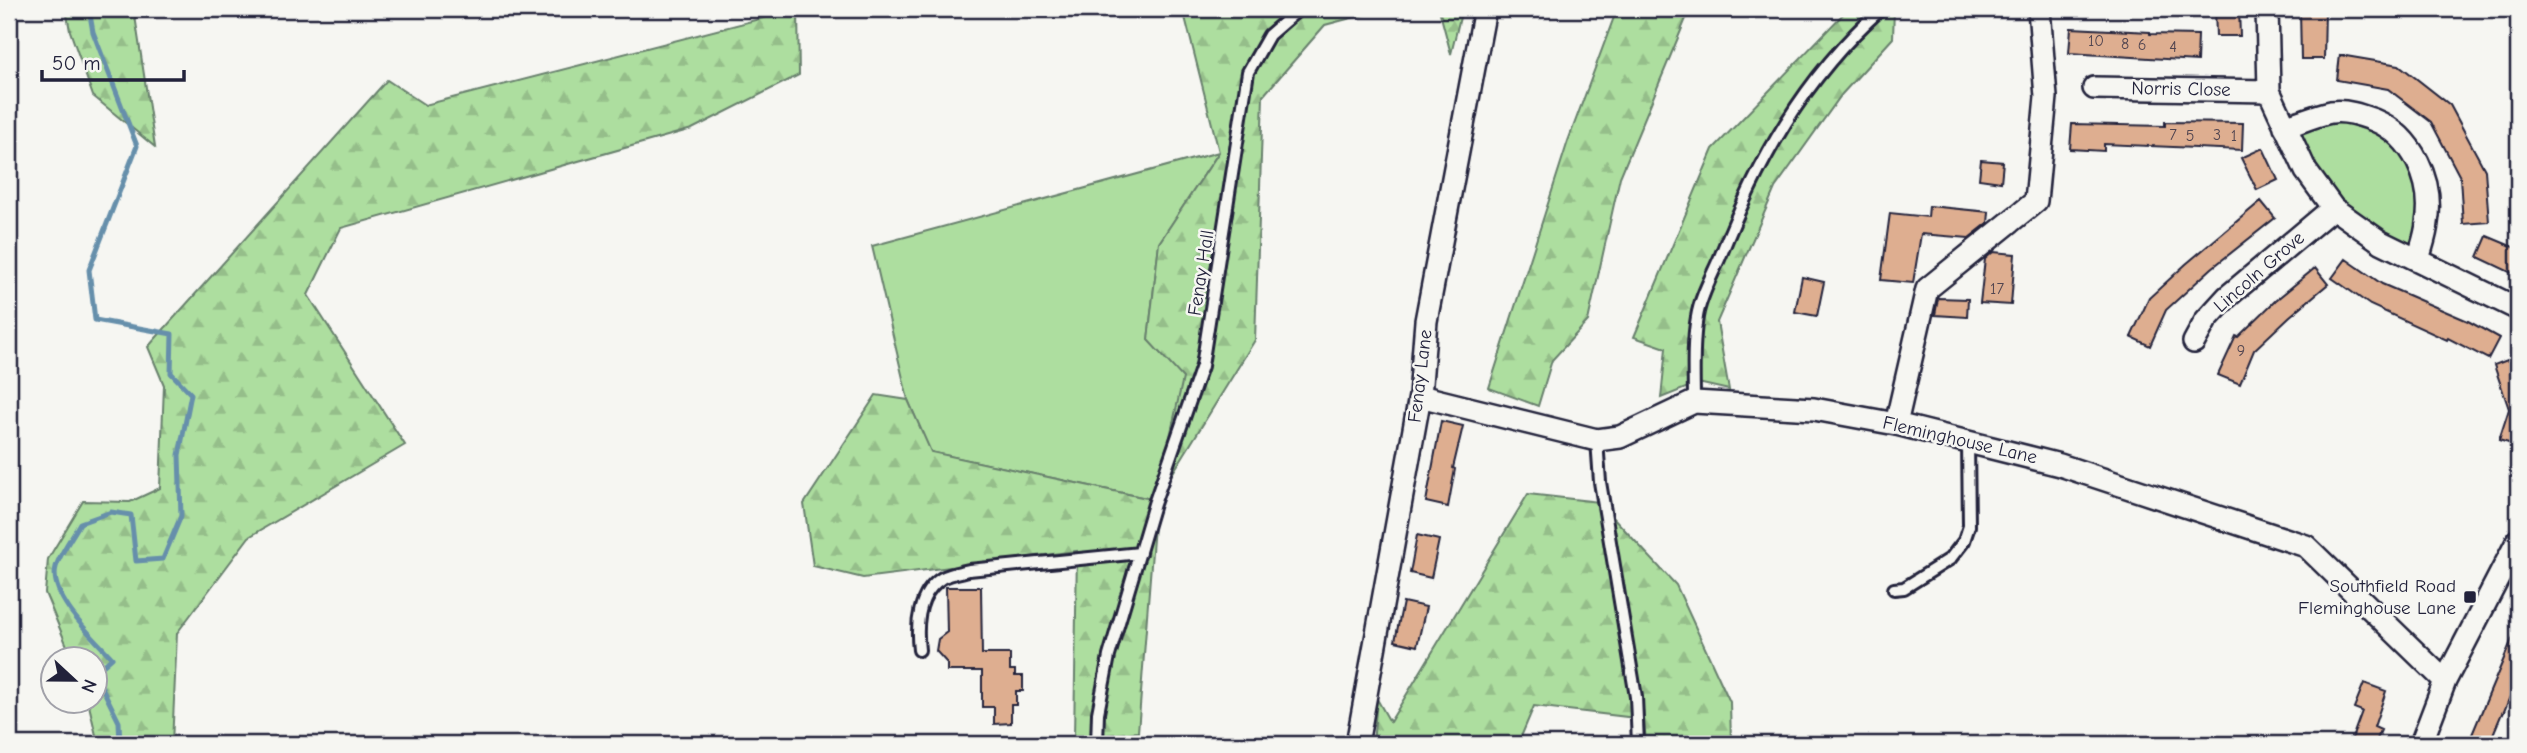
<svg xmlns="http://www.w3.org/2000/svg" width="2527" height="753" viewBox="0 0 2527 753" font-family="'Comic Neue',sans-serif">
<defs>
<pattern id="forest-firs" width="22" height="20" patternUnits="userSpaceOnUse" patternTransform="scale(1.75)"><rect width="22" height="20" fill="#adde9f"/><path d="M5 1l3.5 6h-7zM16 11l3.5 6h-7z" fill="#95be8a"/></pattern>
</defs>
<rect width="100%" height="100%" fill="#f6f6f2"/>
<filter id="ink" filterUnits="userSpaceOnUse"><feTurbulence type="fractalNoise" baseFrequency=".0143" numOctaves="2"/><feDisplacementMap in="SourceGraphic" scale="14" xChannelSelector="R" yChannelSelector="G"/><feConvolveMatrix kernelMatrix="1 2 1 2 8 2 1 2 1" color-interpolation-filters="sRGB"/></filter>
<g filter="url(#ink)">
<path fill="#adde9f" stroke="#68806d" stroke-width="2" d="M2333,112l47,10 44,57 -6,81 -85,-52 -48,-81z
M1219,152l-60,91 -11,97 36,38 -28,122 -226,-48 -22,-52 -36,-154z"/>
<path fill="url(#forest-firs)" stroke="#68806d" stroke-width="2" d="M66,9h68l21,138 -62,-51 -23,-65z
M798,9l1,66 -107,54 -351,99 -33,67 97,150 -156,92 -72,96 -5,111h-74l-10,-43 6,-1v-42h-22l-27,-65 3,-34 35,-58 47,1 30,-14 4,-103 -16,-38 239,-267 38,25z
M1183,9h202l-60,16 -62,71 -8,244 -99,160 -18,232 -64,6 3,-187 -214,27 -50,-12 -9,-62 72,-109 32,5 23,52 225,48 27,-122 -35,-38 11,-97 60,-91z
M1439,9h23l-11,45z
M1617,9h73l-70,168 -32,144 -36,39 -14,46 -49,-18 79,-247z
M1848,9h46l-1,29 -51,56 -67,94 -58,134 12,68 -31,-7 -37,15 5,-50 -32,-11 79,-188z
M1528,494l71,8 77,83 54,117 1,42h-85l-2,-25 -110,-13 -16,38h-145l4,-45 13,23z"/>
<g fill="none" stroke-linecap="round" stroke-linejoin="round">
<path stroke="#668fab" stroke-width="5" d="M89,9l4,23 44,114 -48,124 6,50 77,14 -1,39 20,21 -12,61 2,61 -18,43 -27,2 -5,-46 -20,-3 -31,11c-7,13 -20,30 -24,44 -8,29 38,71 56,91l-17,15 24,49 1,22"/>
</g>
<path fill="#deae90" stroke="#22223b" stroke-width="2" d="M2215,9h24l1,27h-24z
M2300,9h25l-1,50h-23z
M2071,28l79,4v2l48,1 -1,26 -128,-8z
M2340,55l59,10 51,40 35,65 4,52 -26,2 -3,-47 -29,-55 -43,-33 -51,-9z
M2165,122l78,1 -1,27 -138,-6v7l-34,-2 2,-25 93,2z
M2263,148l15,32 -21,10 -16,-32z
M1981,160l22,2 -2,20 -22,-3z
M2261,201l14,17 -63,50 -46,42 -16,36 -19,-9 18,-39 37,-34z
M1929,206l60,6 -1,11 -19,15 -48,-4 -8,49 -32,-3 9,-67 38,4z
M2487,236l31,13v27l-40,-19z
M1993,252l22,2 -4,51 -31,-2 5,-44z
M2346,259l36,25 86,37 31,17 -11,21 -40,-21 -1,2 -77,-35 -28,-20 -10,-7z
M2315,268l13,16 -39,33 -35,33 -14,34 -22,-9 18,-39 2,1 38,-37z
M1802,277l22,5 -7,34 -22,-4z
M1938,298l30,1 -1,18 -32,-2z
M2518,356v90l-19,-6 10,-31 -15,-44z
M1441,421l22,5 -10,42 2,1 -7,38 -22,-5z
M1417,535l22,5 -8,38 -21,-5z
M946,587h35l1,67h28v16h5v6h8v15h-7v14h-5v18l-17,1v-17h-12v-36h-35v-8l-11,-12 2,-12 9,-7z
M1403,602l23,5 -9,39 -22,-5z
M2518,625v52l-15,37 -1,-1 -13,31h-21z
M2364,683l22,8 -12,36 7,3 -6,14h-25l12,-33 -8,-3z"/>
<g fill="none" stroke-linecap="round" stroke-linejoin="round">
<defs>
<path id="lane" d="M1694,402c0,-28 -2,-57 3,-85 3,-20 15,-41 23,-60 38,-96 83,-178 161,-248
M1597,440l3,42 36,215 2,47
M1894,589l10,-1 46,-29 14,-18 5,-15 -1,-84
M919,650c-3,-25 -1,-57 23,-72 7,-4 19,-6 27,-8l171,-17
M1097,744l1,-31 11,-57 45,-152 48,-138 46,-294 21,-37 30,-26"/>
<path id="street" d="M2267,9l2,82 37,80 27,37 48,34 137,67
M2094,88l175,3
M2285,127c15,-5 31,-12 46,-15 15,-2 29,3 43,8 39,16 60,62 53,103 -1,13 -6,25 -9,37
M2194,342l12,-22 21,-23 106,-89
M1420,396l177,44 23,-3 74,-35 120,7 82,15 164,41 246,81 139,135
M1896,424l31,-135 109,-88 10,-104 -7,-88
M1357,744l63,-348 6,-75 59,-312
M2421,744l24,-63 73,-141"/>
</defs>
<use href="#lane" stroke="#22223b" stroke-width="16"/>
<use href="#street" stroke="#22223b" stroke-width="26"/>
<use href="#lane" stroke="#f6f6f2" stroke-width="10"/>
<use href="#street" stroke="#f6f6f2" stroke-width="21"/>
</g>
</g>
<rect fill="#22223b" stroke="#f6f6f2" stroke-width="2.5" x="2463" y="590" width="14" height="14" rx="3.5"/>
<g text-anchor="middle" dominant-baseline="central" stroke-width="5" stroke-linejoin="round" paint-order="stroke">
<g font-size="16" fill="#514550">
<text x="2096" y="41">10</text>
<text x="2125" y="44">8</text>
<text x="2142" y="45">6</text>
<text x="2173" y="47">4</text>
<text x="2173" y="135">7</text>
<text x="2217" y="135">3</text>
<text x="2190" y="136">5</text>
<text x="2234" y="136">1</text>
<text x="1997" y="289">17</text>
<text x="2241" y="351">9</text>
</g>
<g font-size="19" fill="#22223b" stroke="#f6f6f2">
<text transform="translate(2181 89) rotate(1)">Norris Close</text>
<text transform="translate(2259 272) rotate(-41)">Lincoln Grove</text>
<text transform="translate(1201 273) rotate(-81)">Fenay Hall</text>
<text transform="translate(1420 376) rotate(-83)">Fenay Lane</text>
<text transform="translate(1960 440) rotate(13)">Fleminghouse Lane</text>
</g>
<g font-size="19" fill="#22223b" stroke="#f6f6f2" text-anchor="end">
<text x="2456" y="586">Southfield Road<tspan x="2456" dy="22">Fleminghouse Lane</tspan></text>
</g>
</g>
<rect width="2527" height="753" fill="none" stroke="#f6f6f2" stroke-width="35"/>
<rect x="18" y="18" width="2492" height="718" fill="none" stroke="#22223b" stroke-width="2.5" filter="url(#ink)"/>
<g transform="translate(74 680) rotate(112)"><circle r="33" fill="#f6f6f2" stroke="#a1a1a9" stroke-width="2"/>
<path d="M0-5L12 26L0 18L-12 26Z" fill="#22223b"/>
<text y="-10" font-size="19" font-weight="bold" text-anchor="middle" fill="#22223b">N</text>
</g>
<path d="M42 70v10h142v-10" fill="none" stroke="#22223b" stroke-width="3.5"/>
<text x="52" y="70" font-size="21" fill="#22223b" stroke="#f6f6f2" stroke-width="5" paint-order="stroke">50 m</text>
</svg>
